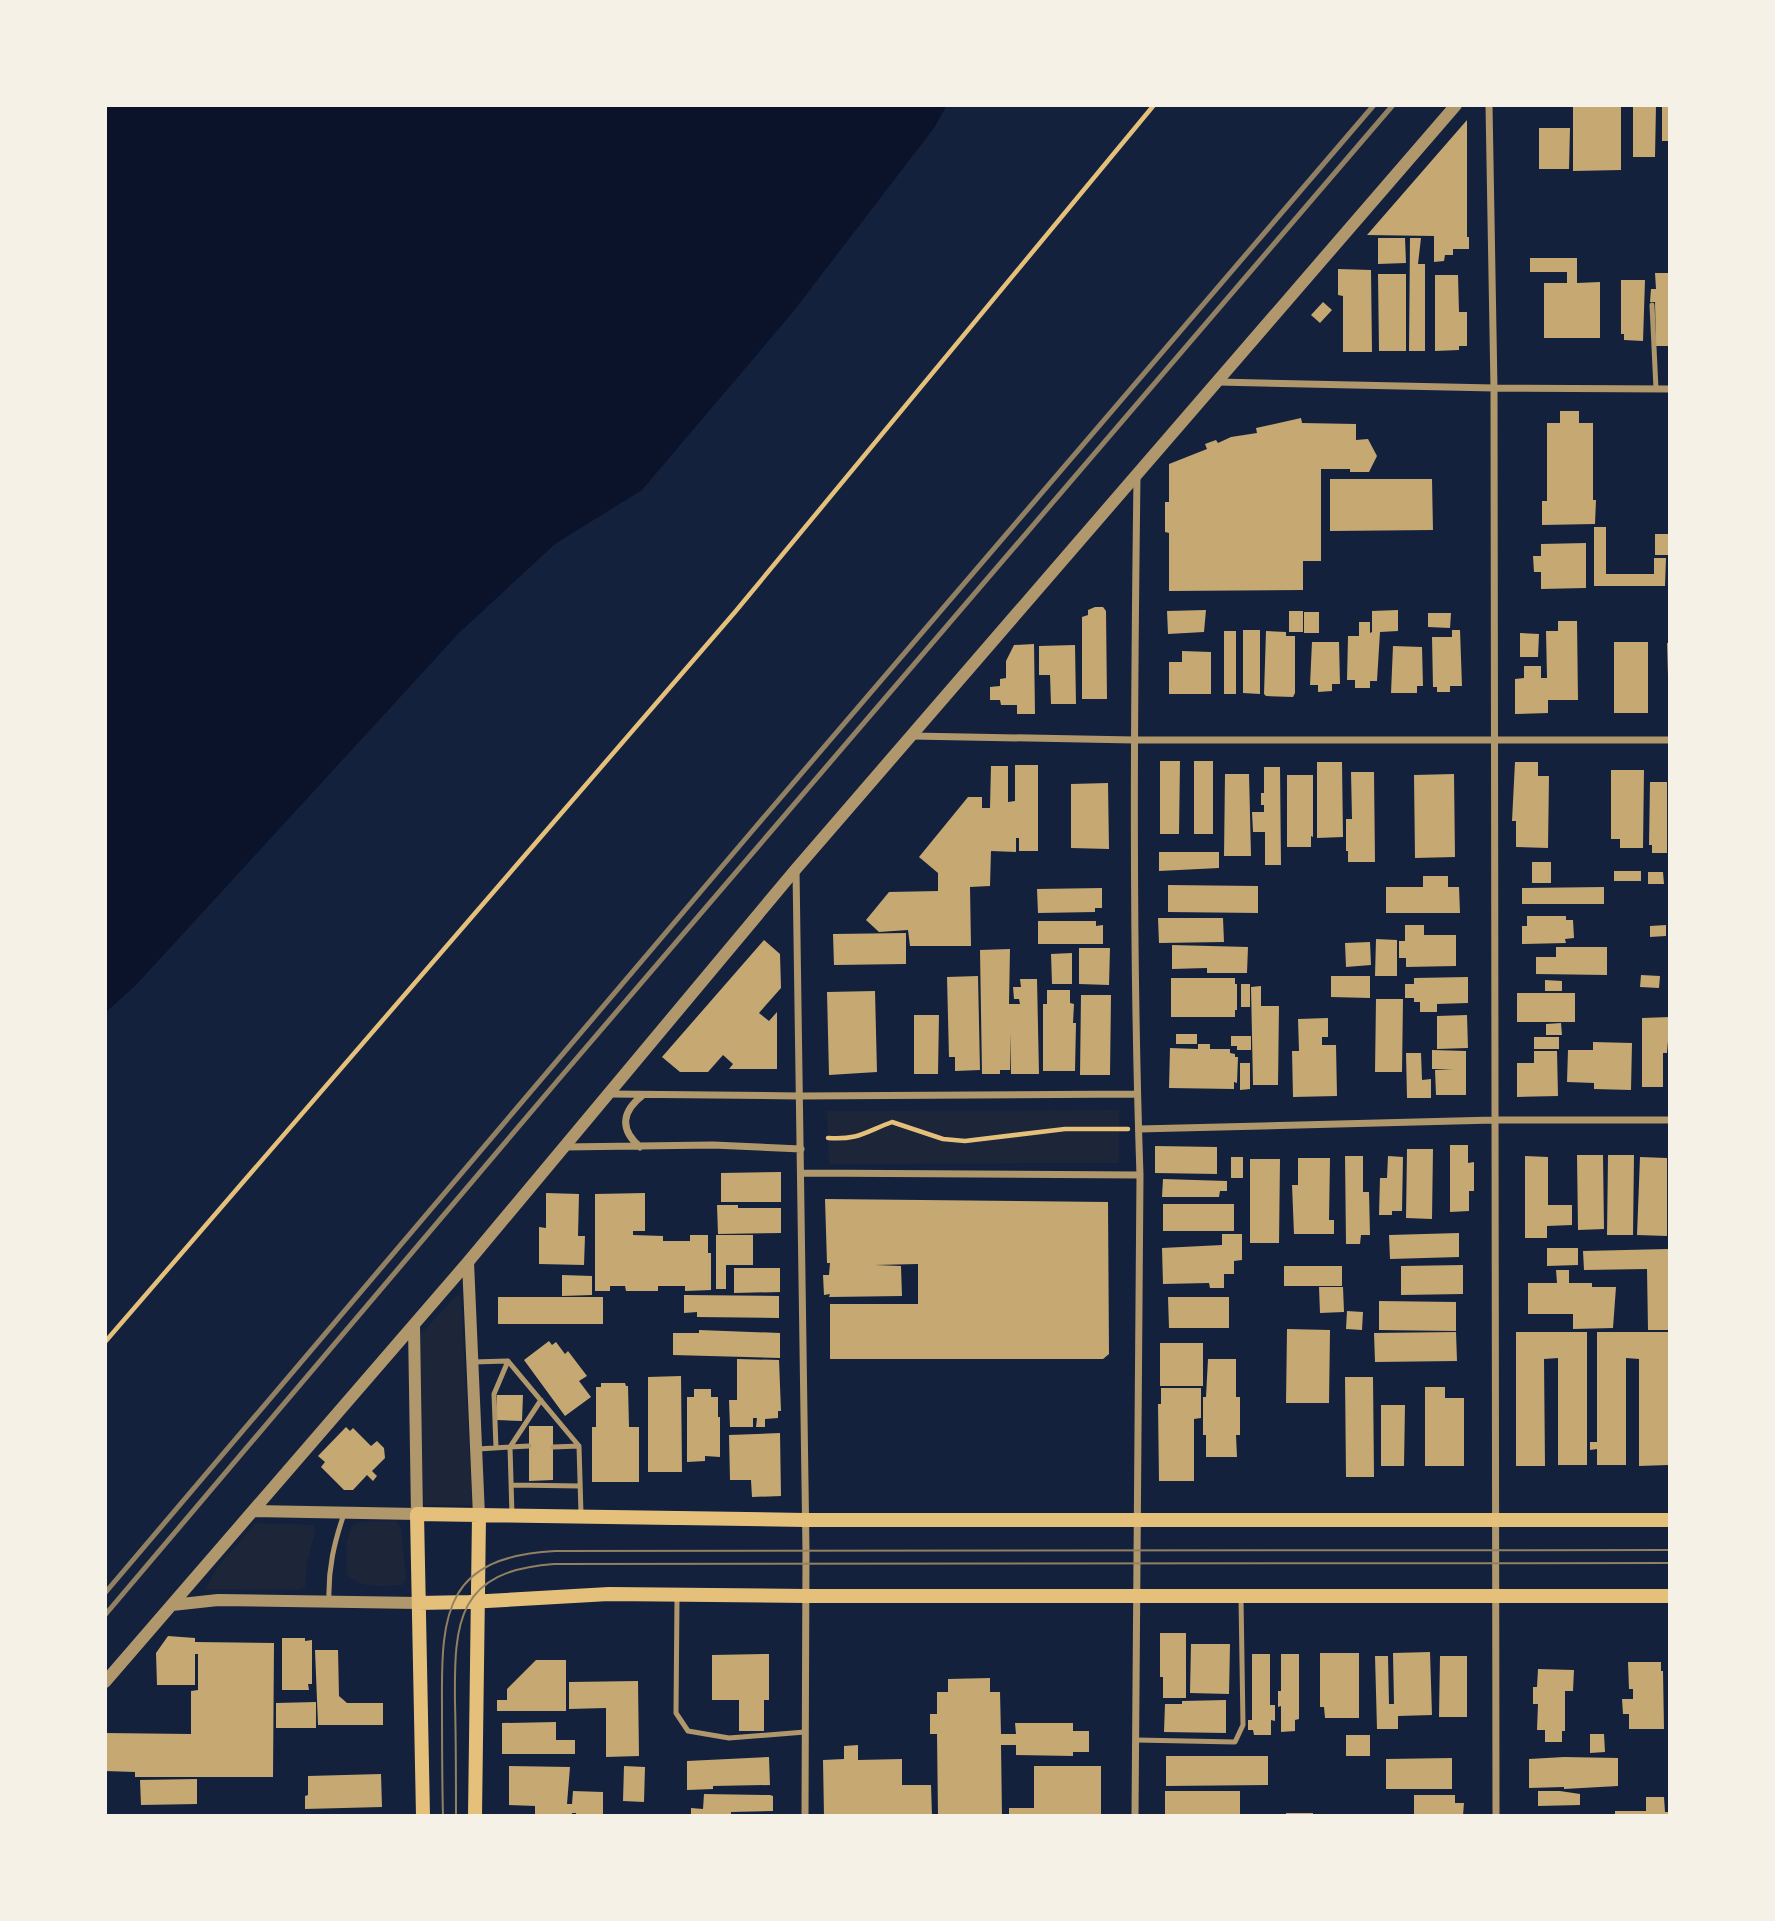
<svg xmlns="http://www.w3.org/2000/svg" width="1775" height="1921" viewBox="0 0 1775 1921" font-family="Montserrat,sans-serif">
<rect width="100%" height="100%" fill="#14213d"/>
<path fill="#1d2539" d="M1119,1110v53l-290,1 -2,-53z
M458,1294l3,2 11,209h-48l-6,-168z
M395,1521l6,6 5,52 -3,6c-22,1 -39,5 -56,-10v-35l5,-14 10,-4z
M256,1523l58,2 1,8 -8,30 -2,24 -8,3 -91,-1 10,-20z"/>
<path fill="#0b132b" d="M105,105h842l-13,23 -141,184 -151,178 -87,54 -96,89 -323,352 -31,28z"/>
<path fill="#c6a872" d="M1573,105h48v65l-48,1z
M1633,105h23l-1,52h-22z
M1662,105h8v36h-8z
M1467,120v117h2v12h-16v6h-8l-1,6 -10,1v-26l-67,-1z
M1539,128h31l-1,41h-30z
M1378,238h27l1,25 -28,1z
M1410,238h11l-3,26h7v87h-16z
M1530,258h47v25l23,-1v56h-56v-55h23v-11h-37z
M1338,269l33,1 1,82h-29v-56l-5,-1z
M1655,273h15l-2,73h-12l-1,-44h-5l1,-13h5z
M1378,274h28v77h-27z
M1435,275h23l1,37h8v34h-8v4l-24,1z
M1621,280h24l-2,61 -19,-1v-6h-3z
M1323,302l9,8 -12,13 -9,-8z
M1560,411h19v12h14v77h3l-1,24 -53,1v-24h5v-78h13z
M1301,418l1,5 54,1v16l12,-1 9,17 -8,16h-19v-3h-29v92h-18v29l-134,1v-58l-4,-1v-30h4v-38l38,-15 -2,-5 11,-4 2,3 13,-6 26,-4 -1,-5z
M1330,479h102l1,51 -103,1z
M1594,527h12v47h48v-16h12l-1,28h-71z
M1655,534h15v21h-15z
M1586,543v45l-45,1v-17h-7l-1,-16h8v-12z
M1095,607h8l3,4 1,88h-25v-82l6,-2v-5z
M1206,610l-2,22 -36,2 -1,-23z
M1398,610v21l-18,1 -3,49h-7v7h-15v-8h-8l1,-44h11v-14h11v11l2,-1v-21z
M1289,611h14v21h-14z
M1304,612h15v21h-15z
M1428,613h23l-1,15 -22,-1z
M1558,621h19l1,79h-30v13l-33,1v-35l9,-1v-12h17v12h6l-1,-47h12z
M1243,630h17v64l-17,-1z
M1452,630h8l2,56h-12v6h-13v-5h-4l-1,-50h20z
M1224,631h12v63h-12z
M1266,631l20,1v4h9v57l-2,4 -27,-1 -2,-2z
M1520,633l19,1 -1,23h-18z
M1312,642h27l1,42h-8v7l-14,1v-7h-8z
M1614,642h34v71h-34z
M1667,643h3v33h-2z
M1034,644l1,70h-18v-9h-16l-1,-5h-10v-13l10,-1v-7l6,-1v-17l8,-16z
M1075,645l1,59h-25l-1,-29h-11v-29z
M1393,646l29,1 1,39h-6v7h-26z
M1182,651l29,1v42h-42v-32h13z
M1160,761h20l-1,73h-19z
M1194,761h19v73h-19z
M1317,762h25l1,75 -26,1z
M1515,762h23v14h11l-1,72 -32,-1v-26h-4z
M1015,765h23v86h-19v-13h-3v14l-25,-1 -1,35 -20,1 1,59h-61l-2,-16 -29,2 -13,-12 23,-28 49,-1v-18l-19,-16 49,-60h14v11h8l1,-42h17v36l7,-1z
M1264,767h16l1,98h-16v-33h-12l-1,-20h12v-7h-3v-12h3z
M1611,770h33l-1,78h-23v-9h-9z
M1351,772h23l1,90h-27v-11h-2v-32h6z
M1225,774h24l2,82h-27z
M1454,774l1,83 -40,1 -1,-83z
M1287,775h26v62l-2,-1v11h-24z
M1650,782h17v71h-15v-8h-3z
M1108,783l1,66 -38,-1v-64z
M1159,852h60v16l-60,3z
M1532,862h19v21h-19z
M1614,871h27v10h-27z
M1648,872h15l1,12h-16z
M1423,876h25v11h11l1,26h-74v-26h37z
M1168,885l90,1v27l-90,-1z
M1604,887v17h-82v-16z
M1102,888v20h-7v4l-57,1 -1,-24z
M1527,916h39v4h7l1,18 -9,1 1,4 -44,1v-18h5z
M1158,918h65l1,24 -65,1z
M1038,921h58v5l7,-1v19h-65z
M1405,925h19v10h32v31l-50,1v-9h-7v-17h6z
M1666,925v11l-16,1v-11z
M906,933v31l-72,1 -1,-31z
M1376,939l21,1v36h-22z
M764,940l16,14 1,34 -22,25 10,8 8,-9v57h-48l4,-5 -10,-9 -15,17h-28l-18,-15z
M1370,942l1,23 -25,2 -1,-24z
M1172,945l76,2 -1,26h-40v-5l-35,1z
M1556,947h51v28l-71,-1v-17h20z
M1079,948h31l-1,37 -30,-1z
M1010,949l-1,55h11l-1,-5h-5l-1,-12h8l-1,-8h17l2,95h-28l-1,-41v37h-10v4h-18l-2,-124z
M1072,953v31h-20l-1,-30z
M1641,975l19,1 -1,12 -19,-1z
M978,976l2,94 -25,1v-14h-6l-2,-80z
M1331,976h39v22l-39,-1z
M1468,977v26l-31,1v8h-17v-10h-6v-4h-9v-14h9v-6z
M1171,978h64v6h2v26h-2v7h-64z
M1545,980l17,1v10h-17z
M1241,984h9v23h-9z
M1261,986v20h18l-1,79h-25l-2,-98z
M1047,990h23v13l4,1 -1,19h3l-1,48h-32v-67h4z
M875,991l2,81 -48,3 -2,-83z
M1517,993h58v29h-58z
M1081,995h30l-1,80h-30z
M1376,999h27l-1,73h-27z
M914,1015h25l-1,59h-24z
M1467,1015l1,33 -31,1v-33z
M1670,1017l-3,36h-4v34h-21v-69z
M1328,1018v19h-6v8h14l1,51 -44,1 -1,-46h7l-1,-32z
M1561,1023l1,12h-16v-11z
M1176,1034h21v10h-21z
M1231,1036h20v14h-14v-4h-6z
M1534,1037h25v12h-25z
M1593,1042l39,1 -1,47 -37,-1v-6l-27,-1 1,-32h25z
M1198,1044h12v5h20v4l5,1v3h3l-1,26 -3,-1v7l-65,-1 1,-40 28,1z
M1432,1050l34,1v44h-30l-1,-25 18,-1h-21z
M1534,1051h23l1,45 -41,1v-34h17z
M1406,1053h15l1,27 9,-1v19h-24z
M1240,1063h10v26l-10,1z
M1450,1145h18v18l6,-1v29h-5v20l-19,1z
M1155,1146l62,1v27l-62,-1z
M1407,1149h26l-1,70 -26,-1z
M1577,1155h26l1,74 -26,1z
M1608,1155h26l-1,80h-26z
M1345,1156h18v36h6l1,43h-9l-1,9h-14z
M1388,1156l15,1 -1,54h-10v4h-13l1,-37h7z
M1525,1156l23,1v48h24v20l-25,1v12h-22z
M1231,1157h12v21h-12z
M1640,1157l27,1v78l-30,-1z
M1298,1158h32l-1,62h5v14h-40l-2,-49h6z
M1250,1159h30l-1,84h-29z
M781,1172v30h-60v-29z
M1163,1179l64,2v10h-7l-1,6h-57z
M546,1193l33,1 -1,42h7l-1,29 -45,-1v-37l7,1z
M645,1193v38h-12v4l30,1v5h27v-6h18v18h3v37l-26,1v-5h-27v5h-32l-1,-5h-15v5h-15v-97z
M825,1199l283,3 1,152 -6,5h-273v-55h88v-40l-43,1 26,1 1,30 -73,1 1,-3 -6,1 -1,-20h6l1,-12h-3z
M1163,1204h71v27h-71z
M717,1205h21v3h43v25l-63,1z
M1459,1233v24l-69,2 -1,-24z
M1222,1234h20v26l-8,1v13h-10v14h-14l-1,-5 -46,1 -1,-36 60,-3z
M716,1235h37v30h-27v24h-10z
M1547,1248h31v17l-31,1z
M1668,1249l1,81h-21l-1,-61 -63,1 -1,-19z
M1463,1265v29l-62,1v-29z
M1284,1266h58v20h-58z
M734,1268h46v24l-46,1z
M1556,1270h13v13h23v4h24l-3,41 -40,1v-15h-45v-31h29z
M562,1275l30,1v19l-30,1z
M1319,1287h24l1,25 -24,1z
M684,1295l95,1v22l-82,-1v-5l-13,1z
M498,1297h105v27h-105z
M1168,1297h61v31h-60z
M1379,1301l77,1v29l-77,-1z
M1347,1311l16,1 -1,18 -16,-1z
M1287,1329l43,1 -1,73h-43z
M699,1330l81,3v25l-107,-3v-22h26z
M1456,1332l1,29 -82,1 -1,-29z
M1516,1332h71v133h-29v-107l-14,1 1,107h-29z
M1597,1332h71v133l-29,1v-107l-13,-1v107h-29v-16l-7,1v-8h7z
M549,1341l3,4 4,-3 9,12 3,-3 19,25 -8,5 12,16 -26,19 -41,-56z
M1160,1343h43v43h-43z
M737,1359l42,1 2,51h-3v7l-13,1v8h-9l1,-9h-4v9h-23l-1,-27h8z
M1208,1359h28v38h4v38h-4l1,22h-31v-22h-3v-38h3z
M681,1376l1,96h-34v-95z
M1345,1377h28l1,100h-28z
M601,1383h24l1,3h2l1,41h10v55h-47v-55h4v-40h5z
M1425,1387h20v11h19v68h-39z
M1161,1388h40v30l-7,1v62h-35l-1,-77h3z
M694,1389h17v8h7v20h2v40l-15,-1v5l-18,1v-65h7z
M497,1395h26l-1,26 -25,-1z
M1381,1405h24l-1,61h-23z
M529,1426h24v54l-24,1z
M346,1427l4,4 3,-3 18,18 6,-5 7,7 1,10 -13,13 5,5 -4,5 -6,-6 -14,15h-9l-23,-23 4,-5 -7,-6z
M780,1433l1,63 -29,1 -1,-17h-21l-1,-45z
M1160,1633h26v65h-23v-21h-3z
M168,1636l27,2v4l79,1 -1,134h-138v-5l-30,-1v-38l86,1v-43l7,-1v-36h-3v31h-38l-1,-32z
M282,1638h23v3l7,-1v44h-4l1,6h-27z
M1191,1644h39l-1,50 -39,-1z
M315,1650h23l1,46 8,7h36v22h-65z
M1430,1652l2,63 -34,1v13h-21l-2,-73h13l1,48h5l-1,-51z
M1320,1653h39v65h-34l-1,-11h-4z
M769,1654v46h-5v31h-25v-31h-27v-45z
M1252,1654h18v51h5v16l-4,-1v15h-17l-1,-5h-5v-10h4z
M1281,1654h18v65l-4,1v11l-14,1v-26l-3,1v-16h3z
M1440,1656h27v61h-28z
M536,1660h30v51h-69v-11h10v-11z
M1628,1662h33v9h2l1,58h-35v-15h-6l-1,-15h11v-10h-4z
M1538,1669l36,1 -1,21h-8v40h-3v11h-17v-12h-8l1,-26h-5v-17h4z
M990,1678v14h10l1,42h15l-1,-11h58v8h16v21h-16v4l-57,-1v-10h-15l1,71h-64l-1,-82h-7v-20h7v-22h11v-13z
M638,1681l1,75 -33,1v-49l-37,1v-27z
M1226,1700v33l-62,-1 1,-28h17v-3z
M316,1702v26h-40v-25z
M556,1722v18h19v14h-73v-31z
M1590,1734h14l1,18 -15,1z
M1346,1735h24v21h-24z
M858,1745v15l44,-1v26h29l1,31h-108l-1,-56 21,-1v-13z
M1166,1756h102v29l-102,1z
M769,1757l1,28 -57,1v3l-26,1v-29z
M1564,1757l54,1v28l-54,3v-2l-35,1v-29z
M1452,1758v31h-66v-30z
M509,1766l61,1 -3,37h5l1,-13 30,1v22l-27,2v-3h-4v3h-37v-10l-26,-1z
M624,1766l21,1 -1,35 -21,-1z
M1034,1766h67v50h-92v-8h25z
M381,1774l1,33 -77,2v-13l3,-1v-19z
M197,1779v25l-56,1 -1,-25z
M1165,1791h75v25h-75z
M1538,1791h22l20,3v11l-42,1z
M704,1794l66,1 3,1v15l-42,1v4h-40v-8l12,1z
M1414,1795h41v8h9l-1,13h-49z
M1646,1797h18l1,15h5v4h-55v-5h31z
M1286,1813h27v3h-27z"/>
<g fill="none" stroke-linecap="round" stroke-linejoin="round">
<path stroke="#e5c07b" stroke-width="4.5" d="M828,1138c31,2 37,-6 64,-16l51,17 22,2 100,-12h63
M105,1342l630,-730 419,-507"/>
<path stroke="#b1986c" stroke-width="5" d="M1652,305l4,84
M473,1362l35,-1 71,85 2,68
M553,1447l26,-1
M496,1448l-2,-54 14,-33
M478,1449l32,-2 31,-47
M512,1485l68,1
M512,1515l-2,-68 19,-1
M677,1598l-1,115 12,18 41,7 76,-6
M329,1600c-1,-31 5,-57 15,-86
M1136,1740l99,2 8,-17 -2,-127"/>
<path stroke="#b1986c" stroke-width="7" d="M1489,105l5,283 2,1428
M1218,382l276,6 176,1
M912,736l222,4h536
M796,870l10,681 -1,265
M609,1094l191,2 337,-2
M1139,1129l355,-9h176
M564,1147l149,-2 88,4
M640,1147c-21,-18 -18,-36 3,-52
M802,1173l338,2
M1135,1816l5,-641c-8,-232 -6,-466 -3,-699"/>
<path stroke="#b1986c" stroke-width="12" d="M468,1262l11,254
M254,1511l163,3 -3,-188
M172,1605l46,-5 201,3
M105,1682l363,-420 328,-393 660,-764"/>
<path stroke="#e5c07b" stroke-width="14" d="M419,1603l50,-1 140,-8 197,2h864
M423,1816l-6,-302 388,6h865
M475,1816l4,-300"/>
<path stroke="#918062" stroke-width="2" d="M443,1816c-1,-37 -1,-75 -1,-112 -1,-93 4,-147 113,-153l1115,-1
M456,1816c0,-38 0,-76 -1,-113 -1,-82 2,-132 99,-139l1116,-1"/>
<path stroke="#918062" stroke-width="5" d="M105,1593l648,-763 621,-725
M105,1615l454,-536 834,-974"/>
</g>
<rect width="1775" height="1921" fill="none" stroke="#f6f1e7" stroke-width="214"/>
</svg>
